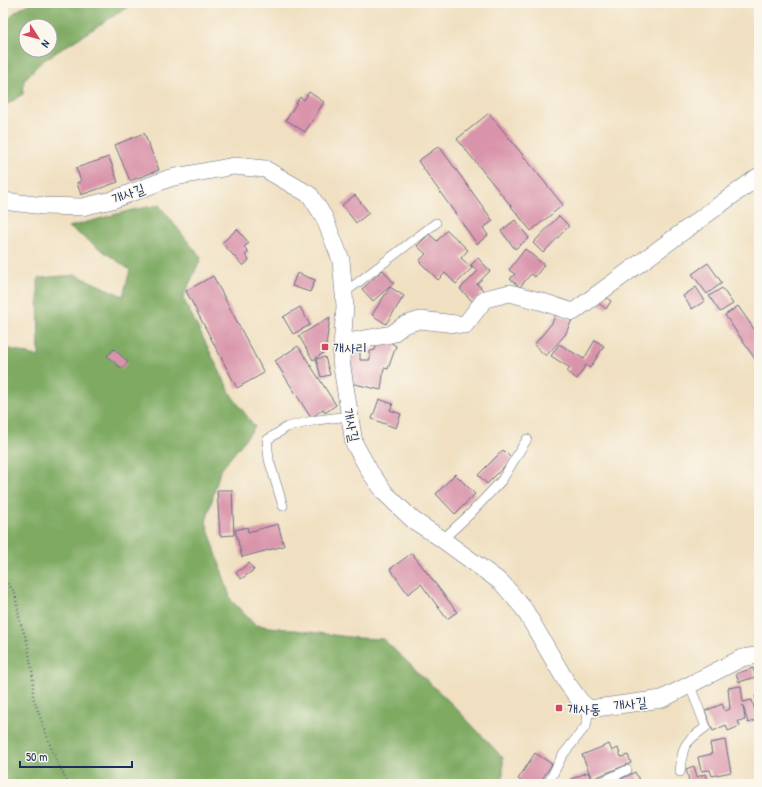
<svg xmlns="http://www.w3.org/2000/svg" width="762" height="787" viewBox="0 0 762 787" font-family="'Patrick Hand','Poor Story',sans-serif">
<rect width="100%" height="100%" fill="#fbf7ec"/>
<filter id="ink" filterUnits="userSpaceOnUse"><feTurbulence type="fractalNoise" baseFrequency=".025" numOctaves="2"/><feDisplacementMap in="SourceGraphic" scale="8" xChannelSelector="R" yChannelSelector="G"/><feConvolveMatrix kernelMatrix="1 2 1 2 8 2 1 2 1" color-interpolation-filters="sRGB"/></filter>
<filter id="wash" filterUnits="userSpaceOnUse"><feTurbulence type="fractalNoise" baseFrequency=".012" numOctaves="4" result="noise"/><feDisplacementMap in="SourceGraphic" scale="16" xChannelSelector="R" yChannelSelector="G"/><feGaussianBlur stdDeviation="0.9" result="paint"/><feColorMatrix in="noise" values="0 0 0 0 0 0 0 0 0 0 0 0 0 0 0 0 0 1.4 0 .05"/><feComposite in="paint" operator="in"/></filter>
<g filter="url(#wash)">
<rect width="100%" height="100%" fill="#f0e0c1"/>
<path fill="#7eaa62" stroke="#4c6c60" fill-rule="evenodd" d="M30,3h104l-93,59 -17,18 -1,14 -20,13v-85l6,-3 6,-7zM26,26h24v24h-24z
M159,205l42,53 -18,40 49,98 23,31 -35,44 -14,51 25,78 24,25 102,13 26,1 70,66 50,53v26h-500v-437l36,10 -1,-79 38,-3 47,21 7,-26 -61,-43 63,-17z"/>
<g fill="none" stroke-linecap="round" stroke-linejoin="round">
<path stroke="#71a2dc" stroke-width="4.5" d="M754,3l5,6"/>
</g>
<g id="blocks">
<path fill="#d994ab" d="M309,92l15,10 -19,30 -19,-12 14,-23 4,3z
M489,113l74,92 -32,26 -74,-92z
M144,133l15,37 -29,11 -15,-36z
M439,146l54,75 -10,7 5,7 -11,9 -59,-83z
M109,157l9,25 -37,13 -4,-12 4,-2 -5,-13z
M355,195l14,18 -13,10 -14,-18z
M559,216l10,10 -26,27 -10,-10z
M515,220l14,18 -14,11 -14,-18z
M237,229l12,14 -5,4 5,5 -4,3 4,5 -6,6 -21,-23z
M447,230l21,20 -7,8 11,10 -16,16 -11,-11 -7,7 -19,-19 7,-7 -9,-8 12,-12 8,7z
M525,249l19,16 -9,12 -4,-3 -11,13 -10,-8 5,-5 -6,-4z
M478,258l12,13 -13,13 7,7 -11,11 -13,-13 18,-18 -7,-6z
M708,263l14,20 -15,11 -15,-20z
M383,270l11,13 -21,18 -11,-12z
M297,273l18,7 -5,12 -18,-6z
M213,276l51,97 -27,15 -51,-97z
M390,287l14,9 -18,28 -14,-9z
M696,287l9,14 -13,8 -9,-13z
M722,288l11,16 -13,8 -11,-16z
M603,295l8,6 -5,8 -9,-7z
M738,306l21,30v29l-34,-50z
M300,307l10,18 -17,9 -10,-17z
M556,314l16,6 -7,15 -19,21 -12,-11 18,-22z
M330,317l-5,35 -12,8 -14,-24z
M387,340l9,6 -8,23 -4,-1 -3,22 -31,-7 -2,-31 12,-3v11h10v-9l5,-1 2,-7z
M595,340l9,6 -14,22 -4,-3 -9,14 -10,-7 3,-4 -19,-12 8,-12 25,15z
M298,346l38,59 -11,8 -2,-4 -12,9 -36,-57z
M114,349l14,13 -6,7 -15,-13z
M325,357l5,18 -9,2 -5,-18z
M379,399l14,5 -3,6 11,4 -5,14 -24,-9z
M503,450l9,9 -25,25 -9,-9z
M455,474l20,20 -20,20 -19,-20z
M217,490h15l2,45 -14,1z
M278,524l6,22 -42,11 -7,-27 12,-3 1,5z
M412,553l45,59 -10,7 -26,-35 -13,10 -18,-25z
M249,563l5,7 -13,9 -5,-6z
M753,668l3,9 -17,5 -3,-8z
M741,686l2,16 9,-2 5,20 -9,3 -5,-18 2,15 -7,1 2,5 -12,5 -2,-6 -13,6 -8,-20 17,-7 3,7 5,-2 -2,-21z
M759,695v13l-4,-12z
M725,740l6,32 -19,4 -2,-6 -9,1 -3,-14 14,-3 -2,-11z
M609,744l3,7 6,-3 3,9 7,-2 3,8 -39,16 -10,-24z
M535,753l17,11 -13,20h-14l-7,-5z
M694,766l3,11 8,-3 3,10h-18l-4,-15z
M588,772l3,9 -7,3h-13l-2,-4z
M635,772l6,12h-29z"/>
</g>
</g>
<g filter="url(#ink)">
<use href="#blocks" fill-opacity="0" stroke="#666d81" stroke-width="1"/>
<g fill="none" stroke-linecap="round" stroke-linejoin="round">
<defs>
<path id="service" d="M344,293l92,-70
M283,506l-14,-46 -2,-20 20,-13 30,-7 32,-4
M442,540l28,-26 32,-34 25,-41
M680,772c3,-28 3,-28 26,-45l-16,-41
M548,784l14,-28 24,-30 3,-17
M597,784l30,-14"/>
<path id="minor" d="M3,201l41,5 38,1 30,-7 58,-22 64,-12 31,3 45,26 14,22 17,43 4,46 -4,55 13,82 16,29 16,22 27,26 26,17 63,46 22,26 43,74 14,19 8,7 73,-10 80,-41 17,-3
M342,343l50,-9 12,-9 16,-5 45,5 20,-26 25,-6 33,9 30,10 186,-136"/>
</defs>
<use href="#service" stroke="#666d81" stroke-width="10"/>
<use href="#minor" stroke="#666d81" stroke-width="18"/>
<path stroke="#666d81" stroke-width="2.5" stroke-dasharray="1 3" stroke-linecap="butt" d="M3,577l12,16 5,29 7,19 6,36v20l20,56 15,31"/>
<use href="#service" stroke="#fff" stroke-width="9"/>
<use href="#minor" stroke="#fff" stroke-width="17"/>
</g>
</g>
<g fill="#d1495b" stroke="#fbf7ec" stroke-width="1.5">
<rect x="321" y="343" width="8" height="8" rx="2"/>
<rect x="555" y="704" width="8" height="8" rx="2"/>
</g>
<g text-anchor="middle" dominant-baseline="central" stroke-width="3" stroke-linejoin="round" paint-order="stroke">
<g font-size="14" fill="#1b2f5e" stroke="#fbf7ec">
<text transform="translate(128 193) rotate(-20)">개사길</text>
<text transform="translate(352 425) rotate(78)">개사길</text>
<text transform="translate(630 703) rotate(-7)">개사길</text>
</g>
<g font-size="14" fill="#1b2f5e" stroke="#fbf7ec" text-anchor="start">
<text x="333" y="347">개사리</text>
<text x="567" y="708">개사동</text>
</g>
</g>
<rect width="762" height="787" fill="none" stroke="#fbf7ec" stroke-width="16"/>
<g transform="translate(38 38) rotate(126)"><circle r="19" fill="#fbf7ec" stroke="#a1a7b3"/>
<path d="M0-3L7 15L0 10L-7 15Z" fill="#d1495b"/>
<text y="-6" font-size="11" font-weight="bold" text-anchor="middle" fill="#1b2f5e">N</text>
</g>
<path d="M20 761v6h112v-6" fill="none" stroke="#1b2f5e" stroke-width="2"/>
<text x="26" y="761" font-size="12" fill="#1b2f5e" stroke="#fbf7ec" stroke-width="3" paint-order="stroke">50 m</text>
</svg>
